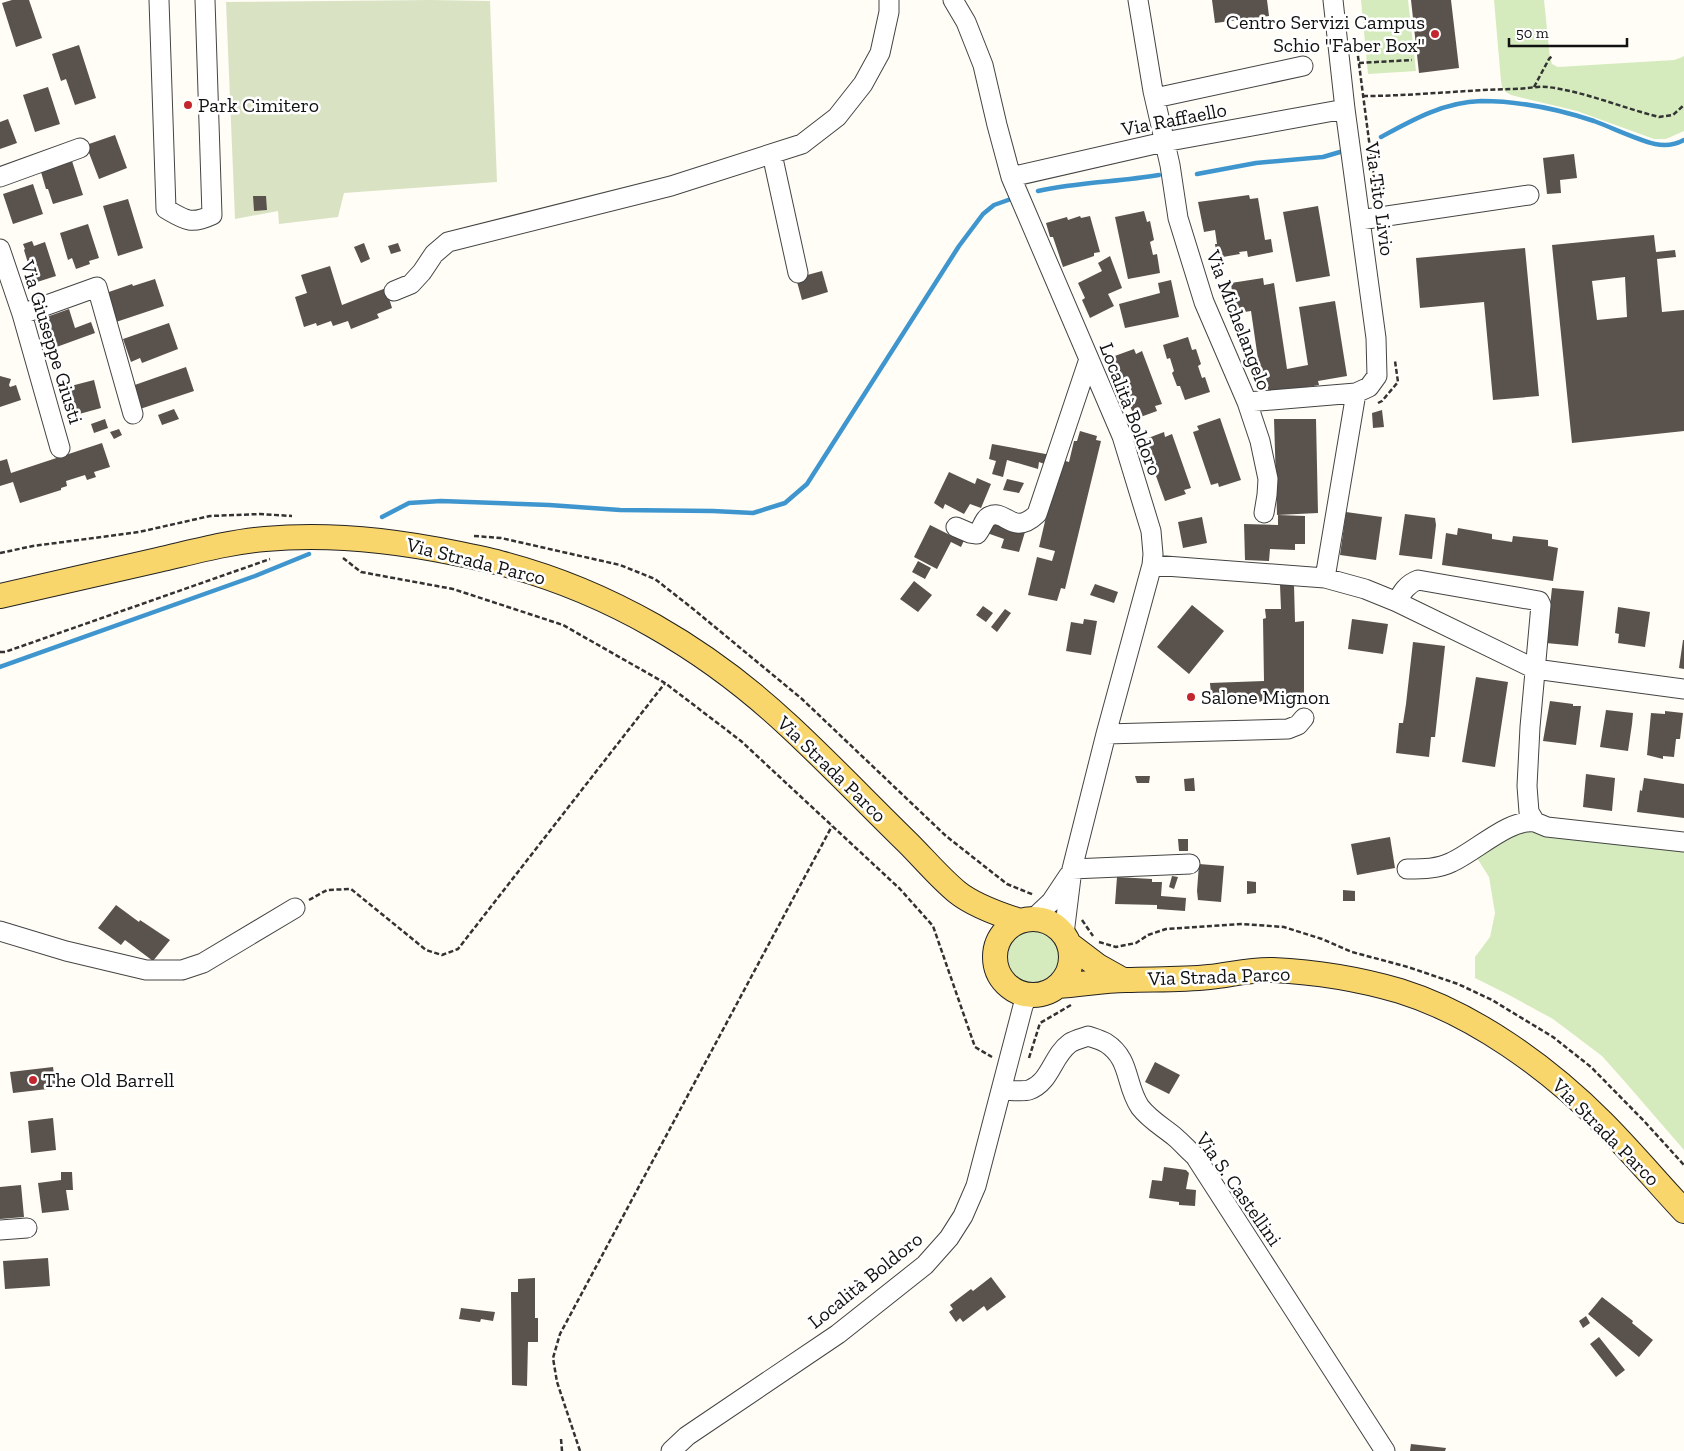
<svg xmlns="http://www.w3.org/2000/svg" width="1684" height="1451" viewBox="0 0 1684 1451" font-family="'Zilla Slab',serif">
<rect width="100%" height="100%" fill="#fffdf5"/>
<path fill="#d5ebbd" d="M1361,0h47l8,71 -48,3z
M1494,0h50l6,58 2,6 6,3 116,-7 6,-2 4,-2v75l-18,8h-12l-77,-28 -66,-16 -5,-3 -4,-5 -1,-6z
M1520,829l164,19v302l-58,-67 -24,-27 -49,-37 -44,-24 -34,-17v-21l15,-20 5,-24 -6,-36 -12,-19z
M1008 957a26 26 0 1 1 52 0a26 26 0 1 1-52 0Z"/>
<path fill="#d9e3c4" d="M431,0l59,1 7,181 -153,11 -6,24 -59,7 -1,-13 -43,8 -9,-217z"/>
<g fill="none" stroke-linecap="round" stroke-linejoin="round">
<path stroke="#3f96cf" stroke-width="4.5" d="M1381,137c31,-17 63,-35 100,-36 38,0 77,8 113,20 19,7 41,18 61,23 10,2 20,1 29,-4
M1197,174l59,-11 67,-6 17,-5
M1038,191c40,-9 80,-9 121,-16
M382,517l27,-14 32,-2 108,4 71,5 93,1 40,2 32,-10 22,-19 152,-238 24,-32 11,-9 17,-6
M0,667l255,-91 54,-22"/>
</g>
<path fill="#5a524d" fill-rule="evenodd" d="M12,0h17l13,38 -26,9 -14,-44z
M1212,0h55l2,16 -54,7z
M1411,0h40l8,68 -40,5z
M79,45l17,53 -21,7 -9,-26 -5,2 -9,-27z
M48,87l12,37 -25,8 -12,-37z
M8,119l9,24 -17,6v-27z
M115,135l12,33 -28,11 -13,-34z
M1574,154l3,24 -17,2 1,13 -14,1 -4,-36z
M72,161l11,34 -30,9 -5,-15h-2l-5,-17z
M33,184l10,30 -30,10 -10,-30z
M1249,195l1,4 8,-1 7,42 6,-1 2,13 -25,5 -1,-6 -8,1 1,2 -23,4 -2,-14h2l-2,-14 -11,2 -6,-30z
M253,196h13l1,14 -13,1z
M128,199l15,49 -25,8 -15,-50z
M1318,206l12,70 -34,6 -13,-70z
M1144,211l3,11 3,-1 4,19 -4,2 3,13 4,-1 3,19 -32,6 -13,-62z
M1080,216l1,2 9,-2 10,36 -6,1v3l-31,11 -10,-30h-3l-4,-14 21,-6 1,3z
M88,224l11,34 -10,3 1,3 -14,5 -4,-11 -4,2 -8,-27z
M1654,235l2,17 19,-2 1,7 -19,2 5,53 22,-2v121l-112,12 -20,-198zM1625,277l2,40 -30,3 -5,-39z
M32,241l2,5 11,-4 11,34 -22,7 -10,-33 1,-1 -2,-5z
M364,243l6,16 -9,4 -7,-16z
M398,243l3,8 -10,3 -3,-8z
M1525,248l14,148 -46,4 -9,-98 -64,6 -4,-50z
M1110,256l12,32 -14,6 6,12 -24,12 -8,-18 3,-2 -7,-15 24,-12 -4,-8z
M330,266l12,39 44,-17 6,20 -15,6 2,4 -28,11 -3,-8 -15,5 -2,-5 -14,5 -1,-3 -12,4 -9,-30 12,-4 -6,-18z
M822,271l6,21 -26,8 -6,-22z
M1263,278l1,7 10,-2 13,86 21,-4 -9,-58 36,-6 12,75 -29,5 1,4 -50,9 -4,-21h-5l-9,-62 -13,2 -2,-12h-3l-2,-18z
M155,279l9,27 -51,17 -10,-29 29,-10 1,2z
M1171,280l8,37 -54,11 -6,-24 41,-11 -2,-10z
M69,309l6,19 16,-6 4,11 -44,16 -10,-30z
M169,323l9,26 -36,14 -2,-5 -9,4 -8,-23z
M1188,337l4,13 4,-1 5,15 -3,2 4,12 3,-1 5,15 -25,8 -5,-14h-3l-5,-13 2,-2 -4,-13 -3,1 -4,-14z
M1134,349l2,5 6,-3 20,53 -7,2 2,5 -22,8 -23,-62z
M186,367l8,24 -57,19 -8,-23z
M0,376l11,3 -2,6 1,2 6,-2 5,15 -21,7z
M94,380l7,28 -29,8 -8,-27 3,-1v-1z
M174,409l5,10 -17,6 -4,-10z
M1382,410l2,17 -11,1 -1,-15z
M1220,418l21,62 -22,7 -1,-4 -7,2 -18,-53 6,-2 -2,-4z
M105,419l3,9 -14,5 -3,-9z
M1274,419h42l2,94 -41,2z
M119,429l3,6 -8,4 -4,-7z
M1080,431l17,5 -1,4 5,1 -36,148 -4,-1 -4,13 -29,-6 9,-38 15,4 3,-10 -16,-4 7,-30 -3,-1 16,-57 10,3 5,-21h3z
M1164,432l1,5 7,-3 19,54 -7,2 2,4 -21,7 -22,-61z
M102,443l8,24 -16,5 2,5 -9,3 -2,-5 -19,6 1,5 -6,2v2l-41,13 -7,-21 -13,4v-25l7,-2 4,14z
M992,444l59,11 -1,11 -11,-4 -1,7 -31,-9 -4,17 -11,-3 4,-13 -7,-2z
M949,472l26,12 2,-6 14,6 -10,24 -11,-4 -6,10 -19,-10 -2,5 -9,-6z
M1007,479l17,4 -5,10 -16,-3z
M1346,512l36,5 -6,43 -36,-5z
M1405,514l30,4 1,7 -4,34 -33,-4z
M1278,515l27,1v28h-10v6l-25,-1 -1,12 -24,-1 -1,-36 34,1z
M1202,517l5,26 -24,5 -5,-26z
M991,521l34,11 -6,20 -18,-4 3,-9 -17,-6z
M930,525l24,12 3,-5 9,4 -5,11 -10,-5 -14,27 -23,-12z
M1458,528l34,6v5l20,3 1,-6 35,4v6l10,2 -5,33 -111,-16 4,-32 11,2z
M918,561l13,7 -6,11 -13,-7z
M914,581l18,14 -14,17 -18,-13z
M1095,584l23,8 -4,11 -24,-8z
M1280,585h14l1,37 9,-1v78l-92,6 -2,-22 54,-2 -1,-62 3,-1 -1,-9h16z
M1552,588l32,3 -6,55 -32,-3z
M1192,605l32,26 -35,43 -32,-27z
M983,606l10,7 -7,9 -10,-7z
M1618,607l32,5 -5,35 -27,-4 1,-9 -4,-1z
M1005,609l6,4 -14,19 -6,-5z
M1084,619l13,2 -6,34 -25,-4 5,-29 12,2z
M1352,619l36,5 -5,30 -35,-5z
M1683,640h1v29l-5,-1z
M1413,642l32,4 -10,91h-4l-2,20 -33,-4 3,-30h4l3,-19z
M1476,677l32,5 -13,85 -33,-5z
M1550,701l23,3v2h8l-5,39 -33,-4z
M1606,710l27,3 -1,11 -4,27 -28,-4z
M1665,711l18,2 -3,26h-4l-2,18 -11,-1v3l-16,-4 4,-42 14,1z
M1586,774l29,4 -3,33 -29,-4z
M1135,776h15l-1,7h-12z
M1194,778l1,13h-10l-1,-12z
M1644,778l40,6v34l-47,-6 3,-22 2,1z
M1390,837l5,31 -38,7 -6,-31z
M1178,839h10v12h-9z
M1199,864l25,2 -3,36 -23,-2 -1,-9z
M1172,876l6,1 -4,12 -5,-2z
M1117,877l35,2v3h10l-1,14 25,2 -1,13 -28,-2v-4l-42,-1z
M1247,881l9,1v11l-9,1z
M1343,890l12,1v10h-12z
M116,905l23,17 1,-2 30,20 -17,21 -28,-21 -4,5 -23,-17z
M1155,1062l25,13 -11,19 -24,-12z
M53,1067l3,21 -43,5 -3,-21z
M53,1118l3,32 -25,3 -3,-32z
M1164,1167l22,3 3,3 -3,16 10,1 -1,16 -16,-1v-3l-30,-4 3,-18 10,1z
M61,1172h11l1,18h-7l3,20 -27,3 -4,-30 23,-3z
M21,1185l3,32 -24,2v-32z
M48,1258l2,28 -45,3 -2,-28z
M991,1277l15,20 -19,14 -3,-5 -21,16 -3,-4 -4,4 -7,-10 4,-3 -3,-4 21,-16 2,2z
M535,1278v40h3v24h-10l-1,44 -15,-1 -1,-93h7v-13z
M1602,1297l31,24 -1,2 21,17 -14,17 -51,-43z
M461,1308l34,4 -2,9 -12,-2 -1,3 -21,-3z
M1586,1316l4,7 -7,5 -4,-7z
M1599,1337l26,33 -9,7 -26,-33z
M1411,1444l35,4 -1,3h-35z"/>
<g fill="none" stroke-linecap="round" stroke-linejoin="round">
<defs>
<path id="minor" d="M159,0l7,209c19,11 25,16 46,6l-7,-215
M953,0l13,22 17,43 14,60 14,52 111,259 29,95 2,23 -1,11 -46,169 -34,135 -8,65
M1138,0l15,91 17,74 8,53 26,84 43,100 13,39 8,38 -1,16 -3,18
M1155,98l148,-32
M772,154l26,119
M0,177l80,-29
M1011,177l153,-35 181,-33
M1360,220l169,-25
M0,249l22,65 38,134
M394,291l17,-7 11,-12 12,-18 14,-12 223,-56 131,-42 35,-27 26,-33 17,-31 9,-41v-12
M22,314l75,-27 36,127
M1247,402l109,-9 13,-6 8,-11 -1,-38 -31,-229 -12,-109
M956,527l14,6 7,1c5,-5 7,-16 13,-18 16,-7 23,21 47,-2l52,-155
M1152,565l173,13 40,11 32,13 138,67 149,20
M1325,578l31,-185
M1397,602c5,-10 10,-18 21,-22l121,21 2,4 -11,122 -3,59 2,26 6,10 12,5 137,15
M1106,734l182,-5 10,-4 6,-7
M1072,869l118,-5
M1407,869c16,0 31,0 45,-7 24,-11 58,-44 83,-40
M1033,919l18,-17 18,-27
M0,931l66,20 80,19h36l21,-7 92,-55
M1002,1090c8,0 20,2 27,0 22,-8 23,-34 41,-47 5,-3 13,-5 18,-7 6,2 13,4 18,7 25,16 19,42 34,64 10,13 23,20 35,30 7,6 13,13 20,19l190,295
M0,1230l27,-2
M671,1451l16,-15 151,-102 87,-69 24,-27 14,-22 13,-30 47,-180 5,-11"/>
<path id="major" d="M0,596c53,-12 105,-24 158,-36 35,-8 71,-18 107,-21 64,-6 127,1 190,14 15,3 30,6 45,10 108,28 207,86 289,163 41,38 79,78 119,117 16,16 32,35 49,49 16,13 44,23 63,29
M995 957a38 38 0 1 1 76 0a38 38 0 1 1-76 0Z
M1069,944l29,22 25,14
M1058,986c22,-1 45,-6 68,-6 28,-1 55,0 83,-3 21,-2 42,-8 64,-7 43,2 86,9 127,21 74,23 147,76 202,131 28,28 54,59 82,89"/>
</defs>
<use href="#minor" stroke="#444" stroke-width="21"/>
<use href="#major" stroke="#222" stroke-width="26"/>
<path stroke="#333" stroke-width="2.5" stroke-dasharray="5 2.5" stroke-linecap="butt" d="M1356,41l21,161
M1359,63l53,-3
M1534,87l15,-28 3,-3
M1363,96c50,0 100,-6 150,-7 12,0 23,-3 34,-2 36,4 76,21 112,30l14,-2 11,-10
M1378,403l4,-2 16,-19 -3,-21
M474,536l27,2 119,27 35,14 37,29 110,91 144,137 61,48 27,11
M0,553l33,-7 106,-14 71,-16 50,-2 32,2
M343,558l18,14 92,17 110,36 102,58 76,58 159,148 33,37 42,121 17,10
M0,652h5l265,-93
M309,900l18,-10 24,-1 75,61 16,5 16,-6 207,-266
M1082,920l11,16
M1099,942l17,5 20,-4 12,-8 18,-6 76,-5 42,3 38,12 30,13 56,15 50,17 34,16 61,37 38,30 53,54 40,44
M1029,1058l11,-35 31,-18
M561,1439l1,12
M580,1451l-23,-69 -4,-24 7,-24 272,-508"/>
<use href="#minor" stroke="#fff" stroke-width="19"/>
<use href="#major" stroke="#f9d66b" stroke-width="24"/>
</g>
<g fill="#c4262e" stroke="#fff" stroke-width="2">
<circle cx="1435" cy="34" r="5"/>
<circle cx="188" cy="105" r="5"/>
<circle cx="1191" cy="697" r="5"/>
<circle cx="33" cy="1080" r="5"/>
</g>
<g text-anchor="middle" dominant-baseline="central" stroke-width="5" stroke-linejoin="round" paint-order="stroke">
<g font-size="20" fill="#111" stroke="#fff" text-anchor="start">
<text x="1425" y="22" text-anchor="end">Centro Servizi Campus<tspan x="1425" dy="23">Schio "Faber Box"</tspan></text>
<text x="198" y="105">Park Cimitero</text>
<text x="1201" y="697">Salone Mignon</text>
<text x="43" y="1080">The Old Barrell</text>
</g>
<g font-size="20" fill="#111" stroke="#fff">
<text transform="translate(1174 119) rotate(-11)">Via Raffaello</text>
<text transform="translate(1380 199) rotate(82)">Via Tito Livio</text>
<text transform="translate(1239 320) rotate(69)">Via Michelangelo</text>
<text transform="translate(52 342) rotate(73)">Via Giuseppe Giusti</text>
<text transform="translate(1131 409) rotate(69)">Località Boldoro</text>
<text transform="translate(476 561) rotate(14)">Via Strada Parco</text>
<text transform="translate(832 769) rotate(44)">Via Strada Parco</text>
<text transform="translate(1219 976) rotate(-2)">Via Strada Parco</text>
<text transform="translate(1606 1132) rotate(45)">Via Strada Parco</text>
<text transform="translate(1239 1189) rotate(55)">Via S. Castellini</text>
<text transform="translate(865 1280) rotate(-39)">Località Boldoro</text>
</g>
</g>
<path d="M1509 38v8h118v-8" fill="none" stroke="#111111" stroke-width="2.5"/>
<text x="1516" y="38" font-size="15" fill="#111111" stroke="#ffffff" stroke-width="4" paint-order="stroke">50 m</text>
</svg>
